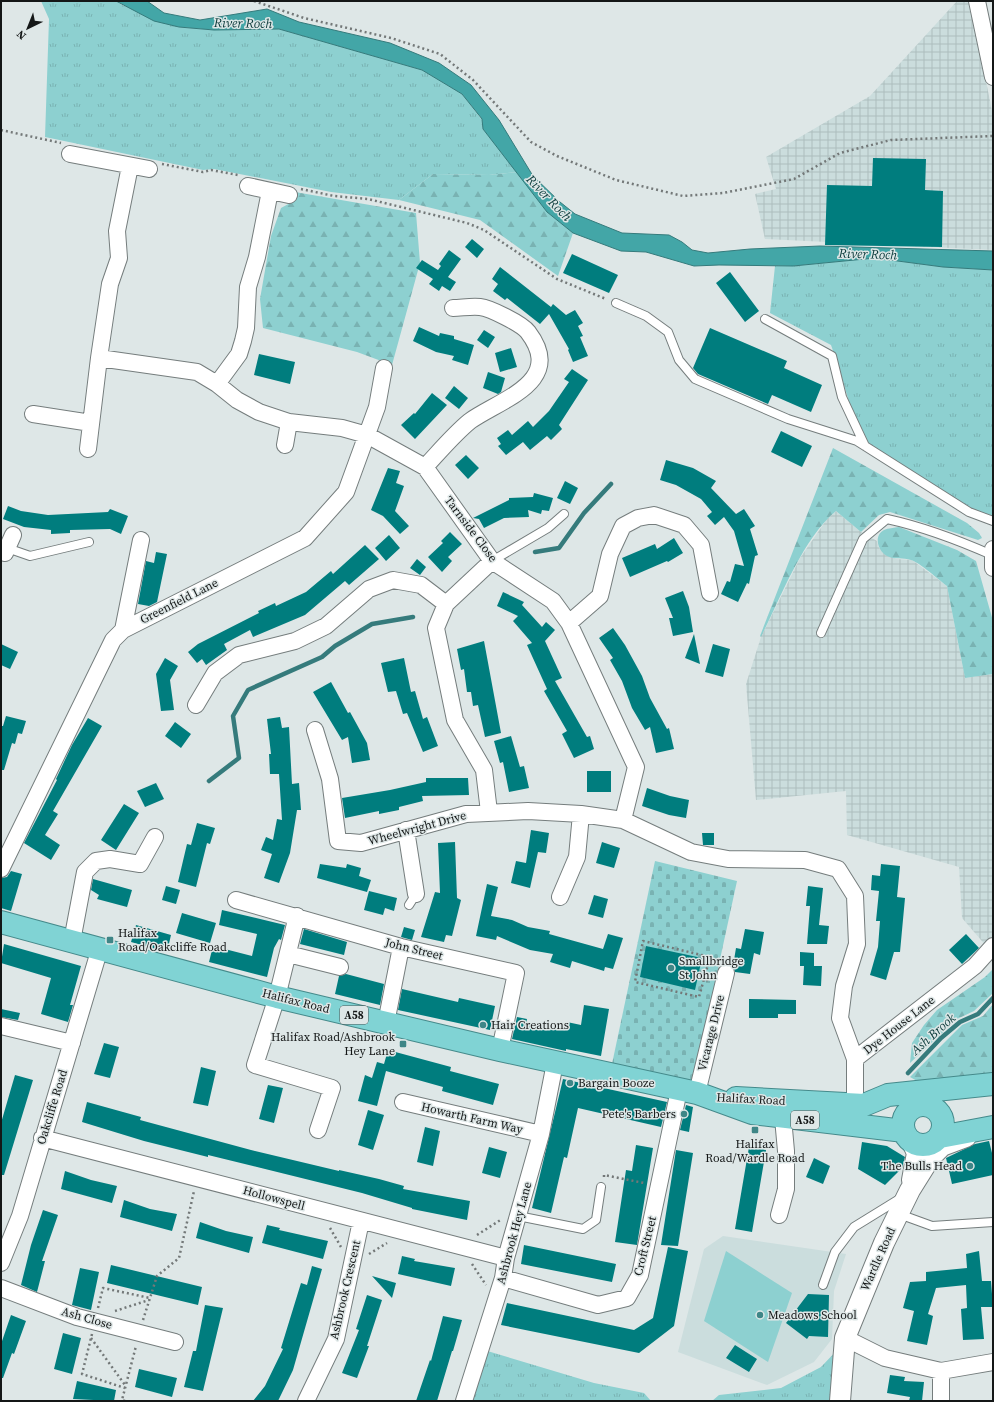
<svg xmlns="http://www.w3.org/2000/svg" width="994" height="1402" viewBox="0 0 994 1402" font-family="'Source Serif 4',serif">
<defs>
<pattern id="industrial-grid" width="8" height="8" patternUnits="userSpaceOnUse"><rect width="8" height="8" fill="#cbdddd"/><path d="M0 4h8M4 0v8" fill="none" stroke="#adbdbd"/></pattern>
<pattern id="grass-tufts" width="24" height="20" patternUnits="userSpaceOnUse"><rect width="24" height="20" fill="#8dd0d0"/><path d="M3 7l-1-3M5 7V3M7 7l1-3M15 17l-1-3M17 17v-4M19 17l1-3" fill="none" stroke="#79b2b2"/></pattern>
<pattern id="forest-firs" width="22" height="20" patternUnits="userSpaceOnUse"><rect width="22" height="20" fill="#8dd0d0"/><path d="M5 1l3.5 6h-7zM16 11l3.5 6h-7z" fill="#79b2b2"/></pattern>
<pattern id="cemetery-stones" width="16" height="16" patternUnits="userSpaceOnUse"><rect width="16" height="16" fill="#8dd0d0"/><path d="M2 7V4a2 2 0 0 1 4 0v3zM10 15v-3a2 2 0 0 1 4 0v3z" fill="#79b2b2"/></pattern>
</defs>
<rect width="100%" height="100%" fill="#dee7e7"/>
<path fill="#cbdddd" d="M723,1236l123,18 -12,37 -2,48 -18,23 -47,23 -89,-33 26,-103z"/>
<path fill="url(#industrial-grid)" d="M957,1h13l23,115v134l-228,-11 -10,-45 21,-5 -10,-32 104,-61z
M836,511l25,21 16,9 2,7 17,11 16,1 35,26 18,92 28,-4v263l-6,10 -25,-29 -3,-51 -112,-32 -1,-44 -90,9 -10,-116 15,-47 39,-79 27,-39z"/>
<path fill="url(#grass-tufts)" d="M41,1h75l6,4 57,22 35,3 65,-1 143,41 40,24 20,26 1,9 34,43 -28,3 -56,-1 -34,26 -68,-8 -117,-23 -11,1 -158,-33 4,-118z
M875,258l68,9 50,3v247l-7,5 -104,-63 -14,-17 -19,-40 -9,-31 -9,-26 -61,-32 5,-47h18z
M840,1347l-5,54h-123l7,-6 62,-7 40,-21z
M484,1350l110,33 50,10 7,8h-183z"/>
<path fill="url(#forest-firs)" d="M517,172l30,40 26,21 -15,43 -78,-56 -81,-20 34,-26 56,1z
M295,192l121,21 4,50 -28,102 -35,-13 -94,-24 -3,-29 11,-63 10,-28 11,-6z
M833,448l134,75 12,10 3,5 -4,2 -88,-28 -11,3 -18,17 -25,-21c-33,27 -56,88 -75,126l-1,-1z
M899,527l58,23 19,11 17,60v53l-28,4 -18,-92c-8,-6 -28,-24 -36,-26 -8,-3 -16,0 -24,-4 -9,-5 -14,-20 -3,-26 4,-2 10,-2 15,-3z
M993,969v24l-19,18 -17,8 -47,44 2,-20 12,-18 13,-15 48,-33z
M993,1004v71l-67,11 -16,-9 52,-52 21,-9z"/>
<path fill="url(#cemetery-stones)" d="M655,861l82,20 -44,203 -81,-20z"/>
<path fill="#8dd0d0" d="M726,1251l66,42 -24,69 -64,-41z"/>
<path fill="#43a6a7" stroke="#357b7c" d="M116,1h31l17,12 36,7 67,-11 32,13 91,21 49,20 32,22 28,35 34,56 27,26 15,12 47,19 47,2 13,7 10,8 16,3 42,-4 70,-3 173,5v19l-50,-3 -68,-9 -82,8 -74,-1 -25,1 -48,-14 -25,-1 -48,-18 -26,-21 -64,-83 -1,-10 -20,-25 -40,-24 -143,-41 -65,1 -35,-3 -25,-6z"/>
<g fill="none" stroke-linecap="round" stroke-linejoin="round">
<path stroke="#357b7c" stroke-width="4.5" d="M535,552l24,-4 25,-35 27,-29
M209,781l30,-23 -6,-42 15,-26 74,-33 13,-11 37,-22 41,-7
M908,1073l33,-35 19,-16 18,-8 15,-16"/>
</g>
<path fill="#007d7e" d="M873,158l53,1 -1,31 18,1 -1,56 -117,-2 2,-60 45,1z
M472,239l12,10 -7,9 -12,-11z
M449,250l12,9 -13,18 8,5 -6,9 -8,-5 -3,5 -10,-7 4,-5 -17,-11 6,-8 16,10 3,-4 -2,-2z
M572,254l46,21 -9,18 -46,-20z
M500,267l51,40 2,-3 13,11 9,-5 8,13 -5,3 5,10 -3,1 8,19 -15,6 -5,-12 1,-1 -20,-35 -9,10 -33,-26 -2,2 -12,-9 5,-7 -6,-5z
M730,272l29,39 -14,11 -29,-39z
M419,327l20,9 1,-3 14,3v3l20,6 -6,20 -16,-5 2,-4 -18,-4 -23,-11z
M710,328l77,33 -3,7 38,17 -11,27 -39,-17 -4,9 -70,-30 -5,-6z
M484,330l11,7 -7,11 -11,-8z
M511,348l6,19 -17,5 -5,-19z
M259,354l36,8 -5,22 -36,-9z
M572,369l16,11 -29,45 3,4 -11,11 -4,-4 -17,14 -7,-8 -17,13 -8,-9 3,-2 -4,-6 11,-8 4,5 16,-14 5,6 16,-16 20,-29 -5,-3z
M488,372l17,6 -4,14 -3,2 -15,-6z
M454,386l14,12 -9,11 -14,-11z
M432,393l15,12 -32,34 -14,-14 13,-12 1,1z
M781,431l31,15 -10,21 -31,-15z
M466,455l13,13 -11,11 -13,-14z
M666,460l27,8 23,13 -5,7 25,26 8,-5 11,17 -5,3 8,26 -3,1 -6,28 -2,-1 -9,19 -17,-8 6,-13 3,1 5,-18 9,2 -10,-35 -10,-14 -9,8 -8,-9 5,-4 -11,-13 -25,-14 -16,-5z
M388,468l12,3 -4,12 8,3 -9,25 14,15 -9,8 -17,-18 -12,-6z
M565,481l13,7 -8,16 -13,-6z
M534,493l19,5 -4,13 -7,-1 -1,4 -13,-4 1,7 -25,1 -20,10 -5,-9 -6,-1 36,-18v-2l24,-1z
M8,506l13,5 27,4 60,-3 2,-3 18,7 -7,18 -11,-5 -40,1v3l-19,1v-4l-27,-3 -21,-8z
M450,532l12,12 -14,13 4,4 -10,11 -14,-15 15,-14 -2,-2z
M389,535l11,13 -14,13 -11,-13z
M674,538l9,15 -15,9 -1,-1 -37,16 -8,-19 33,-14 2,5z
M365,545l14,14 -30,26 -4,-4 -40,34 -52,22 -3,-7 -26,14 3,6 -21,15 -4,-6 -5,4 -9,-11 10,-8 61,-31 -1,-2 17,-8 1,3 30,-14 25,-21 2,3z
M156,552l11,2 -10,48 -8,4 -11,-2 8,-43 8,2z
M417,559l9,8 -6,8 -10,-7z
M683,591l6,16 4,25 -20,4 -4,-18h4l-8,-20z
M503,592l21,10 -2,3 20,22 4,-5 9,8 -10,11 17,37 -7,3 32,56 3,-1 4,13 -20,9 -12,-24 5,-3 -23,-40 3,-2 -20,-44 5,-2 -19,-22 5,-5 -21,-10z
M613,628l12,17 17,31 8,22 17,31 2,-1 5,21 -18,4 -6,-26 -5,3 -13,-22 -10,-27 -12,-21 3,-2 -14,-20z
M694,634l6,30 -15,-6z
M484,641l17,92 -16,4 -7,-32 -5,1 -2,-14h-4l-3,-23 -3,1 -4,-21z
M1,644l17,8 -8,17 -9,-4z
M713,644l17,5 -7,28 -18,-5z
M165,658l13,8 -8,14 4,30 -13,1 -5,-37z
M404,658l7,34 4,-1 8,28 4,-2 11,29 -15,6 -16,-39 -4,1 -7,-23 -8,1 -7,-29z
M331,682l17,31 2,-1 17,31 3,17 -18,3 -4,-26 -6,3 -29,-48z
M6,716l20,5 -4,13 -4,-1 -3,11 -3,-1 -8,27h-3v-44h2z
M280,717l2,11 7,-1 3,57 7,-1 2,27h-4l-7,43 -11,30 -15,-5 8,-24 -11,-4 5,-13 7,3 4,-21 5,1 -3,-46h-9l-1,-20h2l-4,-35z
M88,718l14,8 -49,85 5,3 -13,21 15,10 -9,15 -27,-17 33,-63 -1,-1 16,-34z
M175,722l16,12 -10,14 -16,-12z
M511,736l9,31 4,-1 5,22 -20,4 -6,-30 -3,1 -6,-22z
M587,771h24v21h-24z
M426,778h42l1,17 -47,1 1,5 -24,6v3l-20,4v-3l-34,7 -3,-20 48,-8 36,-8z
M156,783l8,16 -19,8 -8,-16z
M647,788l23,8 19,4 -3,18 -17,-3 -27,-9z
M124,804l15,9 -23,37 -15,-10z
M197,823l18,5 -5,16 -3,-1 -11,44 -18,-5 9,-38 4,1z
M531,830l18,3 -3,20 -8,-1 -8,36 -19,-5 5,-22 10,2z
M702,833h12v12h-11z
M455,842l2,56 4,2 -9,36 -6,-1 -2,7 -23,-5 14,-45 5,1 -2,-50z
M602,842l18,6 -6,20 -18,-5z
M320,864l26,4 1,-4 14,4 -2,8 12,4 -4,12 -50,-14z
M881,864l19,2 -3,31 8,1 -5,54h-6l-8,28 -16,-5 8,-28 2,-26h-4l3,-30 -8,-1 1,-15 8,1z
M11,871l11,3 -11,37 -10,-3v-30l6,-1z
M93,879l39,11 -5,17 -30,-8 2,-4 -8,-5z
M487,884l11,3 -7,29 21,4 16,7 22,4 -1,3 54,15 5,-15 15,4 -10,31 -8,-2 -1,4 -32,-10 -2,7 -20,-6 3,-8 -23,-4 -33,-14 -1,4 -20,-4z
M166,886l14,4 -4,14 -14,-4z
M808,886l15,2 -4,37 10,1 -2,18h-20l3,-38h-4z
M369,891l28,7 -3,13 -9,-3 -2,7 -19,-5z
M594,895l14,4 -5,19 -15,-4z
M222,910l63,15 -4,15 -2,-1 -5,9 -7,29 -58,-15 4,-16 39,10 5,-22 -38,-9z
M182,913l34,10 -6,20 -34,-10z
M136,925l35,10 -4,17 -36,-10z
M404,927l11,3 -3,10 -11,-3z
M304,929l43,13 -3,13 -44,-11z
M745,929l19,3 -4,23 -6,-2 -4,21 -15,-2 -2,-6 3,-18 5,1z
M966,934l13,14 -17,16 -13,-14z
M4,944l77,22 -11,39h3l-5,17 -27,-8 10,-36 -50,-15z
M646,946l56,12 -7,32 -55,-13z
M800,952l14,1v13h8l-1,20 -18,-1 1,-19h-4z
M346,974l38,10 -4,21 -45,-11 4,-18z
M402,989l56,13 1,-4 36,8 -5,24 -92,-20z
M749,999l47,1v14h-18v4h-29z
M584,1005l25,4 -8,47 -35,-7v2l-54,-12 5,-22 10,2 -1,4 33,7 1,-3 5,1 2,-6 14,3z
M1,1009l19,4 -2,7 -17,-3z
M104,1043l15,4 -9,31 -16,-4z
M388,1050l63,17 -1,4 49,13 -6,21 -51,-14 1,-4 -57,-16 -9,35 -19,-5 7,-26 7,3 5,-16 7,2z
M201,1067l15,4 -8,35 -15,-3z
M15,1075l18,5 -29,95h-3v-52z
M563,1079l104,23 -6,25 -83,-19 -11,50 -3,-1 -13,56 -19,-5z
M268,1085l15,3 -9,35 -15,-4z
M87,1102l54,15 -1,3 111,30 88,21v-1l40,9 25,7 -1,3 67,12 -3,19 -55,-11v-1l-50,-15 -154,-38v2l-64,-16 -62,-19z
M686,1105l7,2 -4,25 -9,-2z
M368,1110l16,5 -11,35 -15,-5z
M425,1127l15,4 -7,35 -16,-4z
M989,1141l4,16v18l-41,9 -6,-26 29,-14z
M862,1142l25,4 18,11 -3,11 -17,17 -27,-16z
M636,1145l17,3 -16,97 -22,-3 11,-72 6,1z
M489,1147l18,5 -7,26 -18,-5z
M749,1147l17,3 -14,82 -17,-3z
M676,1150l17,3 -15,93 -17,-1z
M814,1158l16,8 -7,18 -17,-7z
M65,1171l26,9 26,6 -5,17 -51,-14z
M124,1200l26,9 27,5 -5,17 -52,-14z
M43,1210l15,5 -16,46h3l-8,31 -16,-7 10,-40z
M200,1222l26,9 27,6 -4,16 -53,-15z
M267,1225l13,3 -1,2 49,11 -5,18 -61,-16z
M524,1245l92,19 -4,18 -91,-18z
M668,1247l20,4 -14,75 -35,27 -138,-28 6,-22 127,27 19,-12z
M979,1251l3,30h9l2,26h-12l3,32 -21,1 -2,-31 6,-1 -1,-23 -30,3 -8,26 5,2 -6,29 -20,-4 7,-30 -11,-3 7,-26 16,-1v-9l41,-4 -1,-14z
M402,1256l13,3 -1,2 41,7 -4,18 -53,-12z
M111,1265l91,22 -4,18 -91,-22z
M312,1266l10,3 -29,101 -15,31h-25l12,-15 18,-37 -2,-1 20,-65 6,2z
M80,1268l19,4 -8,38 -19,-5z
M372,1276l24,7 -4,15z
M808,1294l21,1 -1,42 -19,-1 -2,3 -21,-16z
M367,1295l15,5 -15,46h2l-12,32 -15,-5 17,-43 -3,-1z
M205,1305l18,3 -20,83 -19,-4 9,-36h3z
M11,1315l15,6 -12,33 -2,-1 -9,25h-2v-34z
M443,1316l19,4 -9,31h-1l-15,50h-21l14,-41 1,1z
M63,1333l18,5 -9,36 -18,-5z
M735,1345l22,14 -8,13 -23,-14z
M139,1369l38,9 -5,19 -37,-10z
M890,1375l15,2 -1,4 20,1 -2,19h-13l1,-4 -23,-4z
M77,1381l39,9 -2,11 -41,-2z"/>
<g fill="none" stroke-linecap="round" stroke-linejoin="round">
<defs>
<path id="service" d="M616,303l30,13 22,16 11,28 16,19 93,40 69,22 112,71 24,9
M765,319l67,37 10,41 23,49
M7,548l23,8 59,-14
M492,561l56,-33 16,-14
M821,633l42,-94 24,-20c37,8 71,21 105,36
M409,905l7,-11
M899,1214l33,12 61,-4
M518,1216l65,13 13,-9 5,-33
M823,1285l12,-33 19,-25 47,-29"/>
<path id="minor" d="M977,1l16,76
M70,154l79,15
M130,166l-13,65 2,27 -9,26 -11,74 98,14 20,12 20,16 22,12 30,10 53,6 25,7 58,32
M248,186l41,9
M453,308c8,0 18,-2 27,-1 10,1 42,17 48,25 38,50 -27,67 -58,89 -16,13 -31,31 -45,46l67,94 61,40 16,22 67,144 -13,53
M217,384l22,-30 4,-13 3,-13 2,-41 9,-30 13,-66
M33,414l58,9
M285,445l4,-23
M88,449l11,-91
M993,549v19
M1,552l4,1 8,-18
M569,623l31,-27 10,-42 13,-28 15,-8 16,-3 30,10 17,20 9,48
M123,630l18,-90
M196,705l19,-32 24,-18 56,-14 31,-15 43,-37 24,-9 28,5 25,19
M315,730l15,49 8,62 23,2 105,-29 62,-3 53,3 42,6 68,32 37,7 77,1 33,9 17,27 2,48 -13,42 -4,32 15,41
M489,812l-5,-42 -29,-50 -19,-92 10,-24 46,-43
M406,830l10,64
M1,869l112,-229 10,-10 182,-92 41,-46 31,-85 7,-39
M560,897l17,-40 4,-43
M236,900l165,47 115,26 -16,77
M297,916l-20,81 -22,68 77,23 -14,42
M72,941l13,-69 11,-11 14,-2 30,5 15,-27
M288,954l52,13
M386,1023l15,-76
M1,1026l71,17
M697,1093l29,-120
M403,1102l138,32
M855,1115v-56l120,-93 18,-20
M42,1138l464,120
M779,1215l7,-26v-38l-3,-33
M1,1263l19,-47 80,-268
M503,1278l95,27 29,-7 13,-23 39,-185
M1,1288l76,29 98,25
M845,1338l40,20 56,13 52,-9
M306,1401l30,-62 25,-118
M464,1401l39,-123 3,-20 35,-124 14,-71
M941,1401v-30"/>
<path id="tertiary" d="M912,1142l5,11 -5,27
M840,1401l5,-63 39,-95 26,-53 20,-32 12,-12 24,-9"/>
<path id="trunk" d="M1,922l276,75 223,53 197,43 55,20 152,18
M736,1098l128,7 24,-10 105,-11
M903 1125a20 20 0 1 1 40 0a20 20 0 1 1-40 0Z
M940,1137l53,-10"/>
</defs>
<use href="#service" stroke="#757d7d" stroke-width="10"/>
<use href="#minor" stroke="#757d7d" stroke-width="18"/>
<use href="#tertiary" stroke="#757d7d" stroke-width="22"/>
<use href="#trunk" stroke="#458a8b" stroke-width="24"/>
<path stroke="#737878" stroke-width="2.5" stroke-dasharray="2 3" stroke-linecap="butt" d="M254,1l50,17 87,20 49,16 33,26 58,62 26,14 59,24 67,16 40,-3 71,-14 46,-26 51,-13 102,-4
M1,130l60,13
M162,164l41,8 8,-2 27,5
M301,189l33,7 34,3 99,24 17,7 73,49 49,20
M704,979l6,-22 -67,-16 -8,41 64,15 5,-18 5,2
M604,1177v-2l40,8
M330,1228l11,19
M477,1235l25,-16
M369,1254l18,-11
M472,1264l14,21
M98,1308l5,-20 47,10
M115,1311l34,-11
M143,1320l14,-44 22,-18 15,-67
M92,1334l-10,40 43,14
M91,1338l34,47
M125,1401l-3,-1 14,-54"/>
<use href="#service" stroke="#fff" stroke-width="8"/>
<use href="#minor" stroke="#fff" stroke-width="16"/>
<use href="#tertiary" stroke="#fff" stroke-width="20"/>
<use href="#trunk" stroke="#80d3d4" stroke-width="22"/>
</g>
<g fill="#3e8687" stroke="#dee7e7" stroke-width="1.5">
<rect x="106" y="936" width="8" height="8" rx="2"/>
<circle cx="671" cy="968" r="4"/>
<circle cx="483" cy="1025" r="4"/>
<rect x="399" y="1040" width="8" height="8" rx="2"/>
<circle cx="570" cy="1083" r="4"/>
<circle cx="684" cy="1114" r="4"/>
<rect x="751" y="1126" width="8" height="8" rx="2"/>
<circle cx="970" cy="1166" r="4"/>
<circle cx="760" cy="1315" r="4"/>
</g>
<g text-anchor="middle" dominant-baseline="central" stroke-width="3" stroke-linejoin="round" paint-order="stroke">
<g fill="#dee7e7" stroke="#515555" stroke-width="1">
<rect x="340" y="1006" width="28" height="18" rx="3"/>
<rect x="791" y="1111" width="28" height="18" rx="3"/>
</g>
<g font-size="11" font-weight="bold" fill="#141717">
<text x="354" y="1015">A58</text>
<text x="805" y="1120">A58</text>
</g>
<g font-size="12" fill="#141717" stroke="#dee7e7">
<text transform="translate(471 529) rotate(53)">Tarnside Close</text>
<text transform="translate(179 601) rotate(-27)">Greenfield Lane</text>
<text transform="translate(417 828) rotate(-15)">Wheelwright Drive</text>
<text transform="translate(414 949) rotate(14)">John Street</text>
<text transform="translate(296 1001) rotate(14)">Halifax Road</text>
<text transform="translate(899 1025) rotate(-38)">Dye House Lane</text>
<text transform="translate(711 1033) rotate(-76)">Vicarage Drive</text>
<text transform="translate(751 1099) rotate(3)">Halifax Road</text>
<text transform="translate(52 1107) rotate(-73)">Oakcliffe Road</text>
<text transform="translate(472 1118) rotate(13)">Howarth Farm Way</text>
<text transform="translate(274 1198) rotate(15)">Hollowspell</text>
<text transform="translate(514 1233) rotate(-75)">Ashbrook Hey Lane</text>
<text transform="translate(645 1246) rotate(-76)">Croft Street</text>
<text transform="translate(878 1259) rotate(-66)">Wardle Road</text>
<text transform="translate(345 1290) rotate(-77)">Ashbrook Crescent</text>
<text transform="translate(87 1318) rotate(16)">Ash Close</text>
</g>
<g font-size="12" fill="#141717" stroke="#dee7e7" text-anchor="start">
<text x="118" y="933">Halifax<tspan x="118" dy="14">Road/Oakcliffe Road</tspan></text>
<text x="679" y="961">Smallbridge<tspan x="679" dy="14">St John</tspan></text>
<text x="491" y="1025">Hair Creations</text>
<text x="395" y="1037" text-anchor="end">Halifax Road/Ashbrook<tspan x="395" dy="14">Hey Lane</tspan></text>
<text x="578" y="1083">Bargain Booze</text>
<text x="676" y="1114" text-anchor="end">Pete's Barbers</text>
<text x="755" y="1144" text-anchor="middle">Halifax<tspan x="755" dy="14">Road/Wardle Road</tspan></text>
<text x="962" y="1166" text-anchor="end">The Bulls Head</text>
<text x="768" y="1315">Meadows School</text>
</g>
<g font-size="13" font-style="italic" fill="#0b3b3b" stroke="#dee7e7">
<text transform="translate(243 23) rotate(1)">River Roch</text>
<text transform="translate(549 198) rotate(46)">River Roch</text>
<text transform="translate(868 254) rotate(2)">River Roch</text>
<text transform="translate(933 1034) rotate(-42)">Ash Brook</text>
</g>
</g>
<rect width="994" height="1402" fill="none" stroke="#141717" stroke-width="4"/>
<g transform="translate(28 28) rotate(223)" stroke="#dee7e7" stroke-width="3" paint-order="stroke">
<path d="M0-3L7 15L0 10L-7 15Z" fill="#141717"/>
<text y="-6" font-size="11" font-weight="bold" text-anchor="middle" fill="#141717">N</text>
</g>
</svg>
